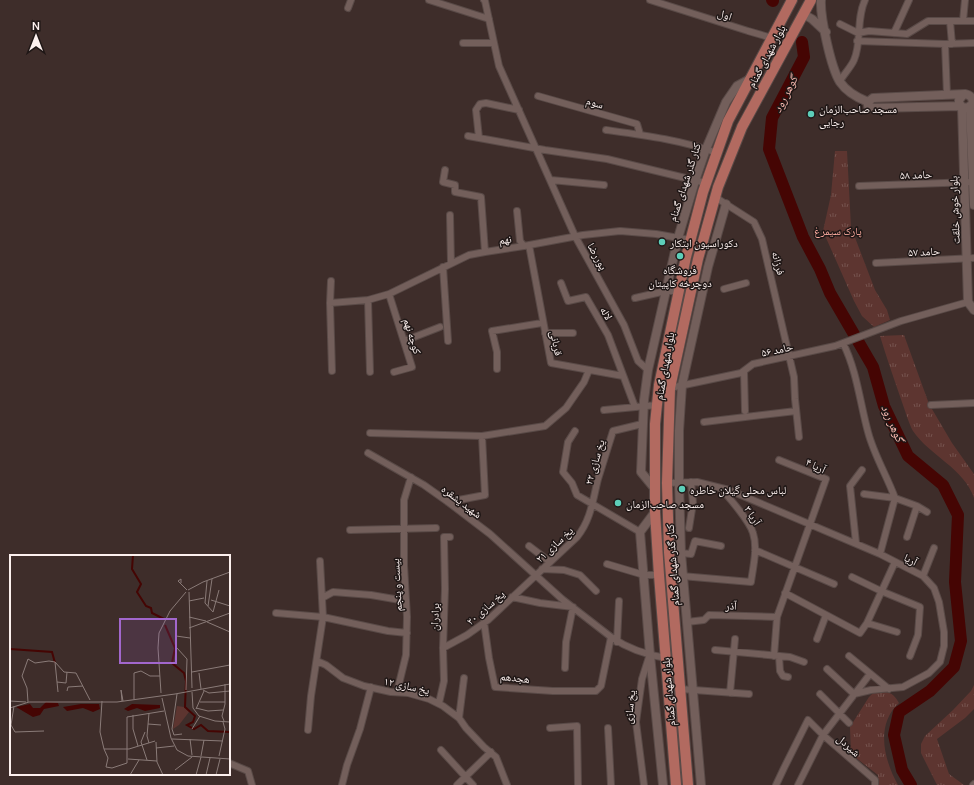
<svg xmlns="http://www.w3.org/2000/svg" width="974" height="785" viewBox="0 0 974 785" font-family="Manrope,'Noto Naskh Arabic',sans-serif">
<defs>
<pattern id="park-tufts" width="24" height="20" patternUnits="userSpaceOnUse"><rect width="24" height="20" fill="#5d3530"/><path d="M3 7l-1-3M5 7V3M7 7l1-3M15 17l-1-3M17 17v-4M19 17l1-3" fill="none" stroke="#75534e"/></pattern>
</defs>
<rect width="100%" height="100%" fill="#3e2d2a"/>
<path fill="url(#park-tufts)" d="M835,151h12l4,76 24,63 12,20 3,10 -16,7 -12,-11 -8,-15 -31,-70 8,-36z
M904,335l25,69 23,39 22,31v24c-10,-30 -44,-42 -61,-67 -4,-7 -7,-18 -10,-26 -8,-23 -16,-46 -23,-69z
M974,685v24l-9,9 -28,21 12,35 15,11h-27l-16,-32v-9l4,-8 28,-26 18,-19z
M874,692c13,0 18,-2 25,11 -24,22 -15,57 -1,82h-20v-10l-27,-21 -1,-27 19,-30z"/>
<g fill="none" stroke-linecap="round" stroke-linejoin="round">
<path stroke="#450503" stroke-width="12" d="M772,0l1,1
M802,42l2,15 -32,61 -3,31 34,88 17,32 10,24 43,74 11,39 24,50 35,29 15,30 -3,67 6,59 -7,26 -24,24 -31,21 -5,23 8,35 9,15"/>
<defs>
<path id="minor" d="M429,0l60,19
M484,0l1,1 14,65 76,170 49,89 14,36 10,9
M650,0l98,31 24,7
M348,8l3,-8
M950,21l2,23
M963,21l2,-21
M840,24l18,9 11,-2 38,3 21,-13h46
M894,33l15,-33
M857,41l88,3 29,-1
M463,43h31
M945,44l2,51
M840,81c4,-7 11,-14 14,-21 8,-18 2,-41 11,-60
M538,96l99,28 3,10
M606,130c36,5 76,10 111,23
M468,136l77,14 62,9 99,24
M479,138l-3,-28 4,-6 6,-1 33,7
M445,170l-2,12 12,3v7l26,5 4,55
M551,180l53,5
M859,186l113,-4
M715,197l39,25 8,17 32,138 1,22 4,38
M517,211l3,30 4,5
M450,215l1,48
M529,245l22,118 72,13
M876,263l98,-5
M443,267l5,74
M331,281l-1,22 2,68
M561,283l7,18 18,-4 22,38 27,72
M724,289l22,-6
M389,294l23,73 -18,5
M635,298l31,-7h12
M368,300l2,72
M330,303l38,-3 21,-6 80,-39 16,-3 39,-6 59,-11 37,-4 36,3 34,6
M545,333h28
M404,341l36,-14
M843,343c14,28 17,60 25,89 6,23 19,44 27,66l22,8 10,6
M497,369v-17l-5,-21 50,-8
M744,371l1,40
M670,388l71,-15 12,-9 82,-18 66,-25 67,-19
M931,405l43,-2
M604,410l53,-5
M704,422l92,-11
M575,431l-7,11 -5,30 9,11 5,12 63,37
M370,433l112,3 63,-10 21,-18 18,-26 5,-12
M368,453l56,32 24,17 42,32 72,65 49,38c16,11 36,18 55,21
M667,483l30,-1 32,8 151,64 43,22 11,12 5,14 5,30v14l-4,16 -11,11 -26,14 -32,3 -17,4
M864,494l31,4 -15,56
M448,502l37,-7 -3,-59
M689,528l4,-25 -2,-21
M350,530l86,-2
M907,537l10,-31
M856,543l-6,-57 12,-16
M529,546l21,16
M755,550l79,34
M681,553l10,1 4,-13 26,5
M607,564l37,11h15
M542,569l22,1 16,5 16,16
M670,575l81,7c2,-15 7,-34 2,-49 -3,-11 -24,-36 -33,-45
M923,576l11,-28
M852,577l29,14 39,16 -2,28 -8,21
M785,593l75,40 7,-10 28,-61
M512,597l28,6 33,4 -7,35 -1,26
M322,598l11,-6 38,3 35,6
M276,613l47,4 -3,-56
M484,622l5,36 6,29 58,4h43l5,-5 10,-49
M687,622l17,-2 5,-5 68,2
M867,623l30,9
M817,639l9,-24
M617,642l2,-41
M443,648l24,-13 21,-15 89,-83c14,-17 16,-38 21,-58 5,-16 10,-32 15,-48l29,-7
M715,650l75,7 14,5
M774,656l3,-39 49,-138 -47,-19
M779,656l1,15 3,5 5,1
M849,656l40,33
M317,661l9,4 17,13 21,8 27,6 17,1 21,6 14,7 16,12 7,10 18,19 12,10 11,28
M827,669l27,25
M680,689l69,5
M397,692l9,-37 1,-38 -3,-52v-65l7,-23
M730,693l5,-54
M820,694l29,29
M439,703l5,-22 -1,-33 2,-59 -1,-52h6
M459,718l5,-40
M550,728l27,-2 1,59
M608,728l3,57
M308,730l3,-34 12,-79 65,14 19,2
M441,750l32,35
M229,763l19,8 4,14
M342,785l5,-20 13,-36 11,-42
M457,785l34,-33
M644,785l-8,-63 6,-43 7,-22
M776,785l8,-17 24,-48 15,15 52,45v5
M798,785l25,-50 47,-61
M973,785l1,-1"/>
<path id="tertiary" d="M821,0c-1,17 10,68 19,82 6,9 18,16 28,20v4l6,2 87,-2
M803,14l9,5 14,13
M868,102l5,-4 92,-4c6,1 9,5 7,11l-4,3 -6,-1 -3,-4v-3l4,-5
M970,106l4,99
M962,107l6,195 6,8
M655,489l-14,-17 3,-72 4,-30 30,-132 17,-57 11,-32 20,-47 11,-16 13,-7
M655,512l-15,20 10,123 13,130
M701,785l-20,-232 -2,-70v-52l3,-46 26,-118 18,-63"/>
<path id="trunk" d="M676,785l-17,-210 -4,-63v-88l4,-39 27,-128 17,-65 25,-71 64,-121
M688,785l-19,-233 -2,-69 3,-95 28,-129 20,-72 24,-60 69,-127"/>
</defs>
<use href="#minor" stroke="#594a47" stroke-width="8"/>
<use href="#tertiary" stroke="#594a47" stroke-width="10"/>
<use href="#trunk" stroke="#594a47" stroke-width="12"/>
<use href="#minor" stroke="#735f5b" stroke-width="6"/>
<use href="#tertiary" stroke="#735f5b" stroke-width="8"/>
<use href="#trunk" stroke="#b26a60" stroke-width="10"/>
</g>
<g fill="#5dceb9" stroke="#1f1716" stroke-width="1.5">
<circle cx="811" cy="114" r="4"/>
<circle cx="662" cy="242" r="4"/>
<circle cx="680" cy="256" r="4"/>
<circle cx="682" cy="489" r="4"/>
<circle cx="618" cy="503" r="4"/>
</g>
<g text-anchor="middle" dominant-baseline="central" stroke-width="3" stroke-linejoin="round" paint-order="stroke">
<g font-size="11" fill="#fcf0ee" stroke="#1f1716">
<text transform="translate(725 14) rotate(18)">اول</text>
<text transform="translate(766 56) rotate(-62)">بلوار شهدای گمنام</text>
<text transform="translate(595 102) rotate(16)">سوم</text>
<text transform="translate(916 174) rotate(-2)">حامد ۵۸</text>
<text transform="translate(684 182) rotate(-72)">کنار گذر شهدای گمنام</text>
<text transform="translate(954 210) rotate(-92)">بلوار خوش خلقت</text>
<text transform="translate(505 239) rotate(-8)">نهم</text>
<text transform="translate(924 251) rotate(-3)">حامد ۵۷</text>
<text transform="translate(598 256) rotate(61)">پوررضا</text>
<text transform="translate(779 263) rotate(76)">فرزانه</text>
<text transform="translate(607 313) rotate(60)">لاله</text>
<text transform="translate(413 336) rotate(73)">کوچه نهم</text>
<text transform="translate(557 343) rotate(78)">قربانی</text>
<text transform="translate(777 349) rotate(-12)">حامد ۵۶</text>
<text transform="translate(664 366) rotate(-80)">بلوار شهدای گمنام</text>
<text transform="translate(594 462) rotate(-74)">یخ سازی ۲۲</text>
<text transform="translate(816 465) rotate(26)">آریا ۴</text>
<text transform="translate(462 501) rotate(37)">شهید یشقره</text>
<text transform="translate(753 515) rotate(57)">آریا ۳</text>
<text transform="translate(554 544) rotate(-43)">یخ سازی ۲۱</text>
<text transform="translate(911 559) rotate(27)">آریا</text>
<text transform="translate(672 565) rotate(-94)">کنار گذر شهدای گمنام</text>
<text transform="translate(396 585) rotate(-93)">بیست و پنجم</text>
<text transform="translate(731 605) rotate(1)">آذر</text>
<text transform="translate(485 607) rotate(-41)">یخ سازی ۲۰</text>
<text transform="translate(434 617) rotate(-88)">برادران</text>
<text transform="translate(515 677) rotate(6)">هجدهم</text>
<text transform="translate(407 685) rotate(12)">یخ سازی ۱۲</text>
<text transform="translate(668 692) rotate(-95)">بلوار شهدای گمنام</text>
<text transform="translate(629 707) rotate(-84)">یخ سازی</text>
<text transform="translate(849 745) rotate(42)">شیردل</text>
</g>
<g font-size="11" fill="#fcf0ee" stroke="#1f1716" text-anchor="start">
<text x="819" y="108">مسجد صاحب‌الزمان<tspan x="819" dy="13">رجایی</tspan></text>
<text x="670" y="242">دکوراسیون ابتکار</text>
<text x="680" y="269" text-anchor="middle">فروشگاه<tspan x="680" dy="13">دوچرخه کاپیتان</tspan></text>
<text x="690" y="489">لباس محلی گیلان خاطره</text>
<text x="626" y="503">مسجد صاحب‌الزمان</text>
</g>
<g font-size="11" fill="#feaca0" stroke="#1f1716">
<text x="838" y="230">پارک سیمرغ</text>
</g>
<g font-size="12" font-style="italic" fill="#f7b8af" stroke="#1f1716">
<text transform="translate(785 94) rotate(-63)">گوهر رود</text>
<text transform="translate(893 423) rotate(66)">گوهر رود</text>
</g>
</g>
<g transform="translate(10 555)">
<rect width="220" height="220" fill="#3e2d2a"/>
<path d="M167,151l7,1 5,5 -10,13 -6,4z" fill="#5d3530"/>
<path d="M36,147l12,1 1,3 -15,3 -4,6 -7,2 -17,-10 14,-3 3,4h7zM71,149h18l1,5 -7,3 -10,-4 -16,3 -4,-4zM122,149l28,1v3l-15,3 -8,-3 -9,3 -4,-2z" fill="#450503"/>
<path fill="none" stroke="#450503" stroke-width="2" d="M123,0l-1,14 9,15 -4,8 9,14 5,2 1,5 12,6M155,70l10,23 -3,15 12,10 2,8 -1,26 10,9 -2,6 -6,3 7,4 7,-4 7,6 22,1M0,94l42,3 3,11"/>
<path fill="none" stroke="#8a7b78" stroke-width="1" d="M197,26l-2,22 8,9M171,28v-4l-3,2 9,9M178,35l15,-8 27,-10M179,37l3,96M201,45l19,6M179,46l15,-3M198,51l4,-27M203,57l6,-22M179,62l17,4M197,67l23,10M166,70v11l14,2M179,73l41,-15M167,93l10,11 -1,31M45,107l9,10 12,1 14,27M182,117l38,-7M189,118l2,16M47,127l9,1 1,-11M193,135l6,3 21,-2M57,136l1,-4 15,-1M182,137l1,16 6,8 16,5 15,1M151,138l-3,-45 1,-15 11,-22 16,-19M165,139l55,-10M167,139l-5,35 2,6 8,-1M152,143l9,40 6,12 11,6 42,3M124,144v-26l7,-2 9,5h10M0,146l16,1M92,146l-2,31 4,17h25l26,-8M112,146l-1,-11 2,11M18,147l-1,-14 -5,-12 6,-17 7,4 14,-2 6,1 3,30M190,147h25M4,151l-3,19 4,7 29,-1M0,153l19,-6h88l58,-8M186,153l12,3 15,-1M186,154l8,-18M139,158l-2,23 2,7M123,160v14l5,17M214,166l-2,-5 3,-12v-20M138,169l13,1M182,174l8,-13M135,177l-4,10 6,18M162,184l51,2M180,184l2,16M146,187l1,20 6,13M146,193l18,-2M94,194l4,9 -2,9 6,1 15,-5v-46l37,-6M191,201l3,-16M209,201l6,-27 -2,-7M118,204l29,2M165,215l17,-13M120,220l9,-15M186,220l5,-18M196,220l4,-17M206,220l4,-16"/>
<path fill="#a267cd" fill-opacity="0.15" stroke="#a267cd" stroke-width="2" d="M110,64h56v44h-56z"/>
<rect width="220" height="220" fill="none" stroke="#fcf0ee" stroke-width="2"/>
</g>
<g transform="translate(36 36)" stroke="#1f1716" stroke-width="3" paint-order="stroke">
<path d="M0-3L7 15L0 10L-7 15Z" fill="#fcf0ee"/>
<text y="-6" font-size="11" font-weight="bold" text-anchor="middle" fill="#fcf0ee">N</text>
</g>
</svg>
